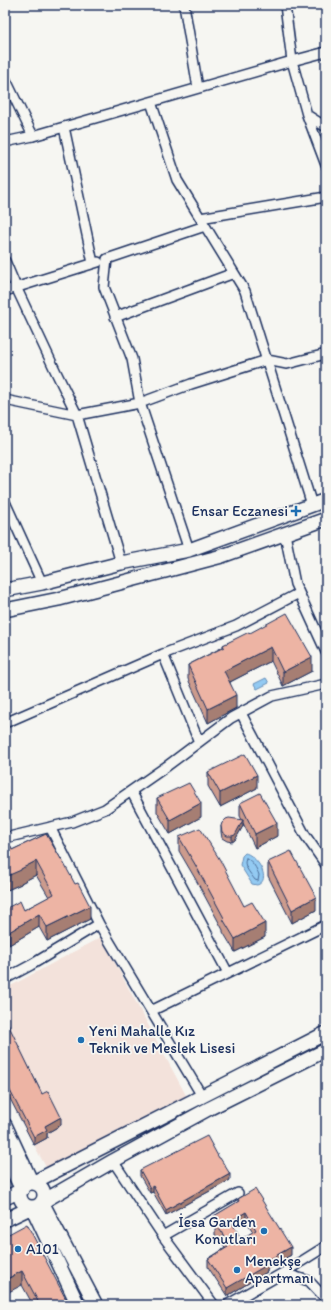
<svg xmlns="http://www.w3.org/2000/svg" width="331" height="1310" viewBox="0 0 331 1310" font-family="Itim,sans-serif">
<rect width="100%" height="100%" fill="#f6f6f2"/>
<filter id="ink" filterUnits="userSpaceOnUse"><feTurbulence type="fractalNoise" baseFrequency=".025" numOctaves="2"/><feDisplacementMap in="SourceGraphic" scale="8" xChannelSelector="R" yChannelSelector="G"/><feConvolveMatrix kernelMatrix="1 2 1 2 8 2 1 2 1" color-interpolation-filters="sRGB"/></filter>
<g filter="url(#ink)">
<path fill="#f3e2db" d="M101,937l86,160 -139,74 -43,-80v-102z"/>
<path fill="#93caf2" stroke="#638cb7" d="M266,678l3,5 -12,6 -3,-5z
M245,853c11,2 28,27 12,32l-5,-1 -12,-19 2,-9z"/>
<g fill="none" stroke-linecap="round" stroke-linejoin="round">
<path stroke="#4b6d99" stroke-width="1" d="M246,858c6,2 11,11 13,17l-1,6 -3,-1c-5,-7 -13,-15 -9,-22z"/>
<defs>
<path id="minor" d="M184,5l14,83
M285,5l7,56 15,54 19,50
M5,78l28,58
M151,102l26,78 68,111 67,214
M307,115l19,12
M64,127l29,136
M5,142l28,-6 259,-75 34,-9
M200,218l126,-21
M5,261l11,26 39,83 22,45 44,148
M5,291l93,-29
M115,317l119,-44
M5,400l72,15 63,-12 51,-19 76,-24 20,4 39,-10
M5,502l37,81
M285,534l10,50 31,68
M189,550l-49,-147 -8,-44 -28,-72 3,-28 98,-33
M163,654l36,88
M241,713l64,122 21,30
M5,723l158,-69 73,-28 63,-33
M131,791l97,182
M5,838l67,-16 33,-13 62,-43 64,-48 41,-22 54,-12
M99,924l103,172
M5,979l26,-14 68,-41 -49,-97
M151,1011l175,-86
M113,1161l50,75 51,69
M163,1236l75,-43
M283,1273l43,-27
M227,1305l56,-32 26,8 17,18"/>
<path id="secondary" d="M5,590l37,-7 79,-20 68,-13 137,-50
M5,610l54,-11 163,-43 104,-37
M5,1125l27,58 294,-150
M5,1155l17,35 -17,8
M20 1195a12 12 0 1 1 24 0a12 12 0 1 1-24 0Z
M5,1220l27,-13 46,98
M96,1305l-54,-103 71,-41 97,-53 116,-58"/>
</defs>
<use href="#minor" stroke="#1b2f5e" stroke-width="12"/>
<use href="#secondary" stroke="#1b2f5e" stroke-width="16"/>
<use href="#minor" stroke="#f6f6f2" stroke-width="9"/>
<use href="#secondary" stroke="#f6f6f2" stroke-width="13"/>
</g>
<path fill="#cc9b8d" stroke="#1b2f5e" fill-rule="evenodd" d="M250,633l62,38 -29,15 -12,-25 -41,21 6,26 -28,15 -20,-44v-14l35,-18v-2z
M208,772l49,16 -37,19 -12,-21z
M157,798l44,19 -31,17 -13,-22z
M240,803l37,33 -22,12 -12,-25v3l-8,14 -3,2 -5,-1 -5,-3 -1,-6v-6l21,-6 -2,-4z
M46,834l44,85 -43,22 -8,-14 -30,18 -4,-7v-29l19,1 25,-13 -13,-22 -15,8v1l-16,7v-43l7,2z
M179,837l65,69 21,31 -30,15 -12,-20v-2l-27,-50 -17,-29z
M268,862l48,48 -24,13 -24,-47z
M5,1020l37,74 19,31 -14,8v5l-13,7 -29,-56z
M140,1170l90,10 -64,35 -13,-23 -3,1 -10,-17z
M238,1199l53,56 -24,14v3l-40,24 -19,-29v-8l17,-11 -4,-9 -6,-4v-9l-1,-3v-7l24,-14zM246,1220l7,12 -12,7 -7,-12z
M5,1236l64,69h-36l-11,-20z"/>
<path fill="#a67e73" stroke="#1b2f5e" d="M271,647v14l-47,24v-14z
M312,657v14l-29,15v-14z
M236,695v13l-28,15v-14z
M257,775v13l-37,19v-14z
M201,803v14l-31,17v-14z
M243,820v6l-8,14 -3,2v-6z
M277,823v13l-22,12v-14z
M36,861v14l-15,8v1l-16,7v-14z
M316,897v13l-24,13v-13z
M90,906v13l-43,22v-14z
M39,914v13l-30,18v-13z
M265,923v14l-30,15v-13z
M61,1117v8l-14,8v5l-13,7v-8l11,-11z
M230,1174v6l-64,35v-5z
M153,1186v6l-3,1v-5z
M246,1212v8l-15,9v-8z
M291,1247v8l-24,14v3l-40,24v-8l38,-26z
M22,1271v14l-17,9v-14z"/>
<path fill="#edb4a4" stroke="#1b2f5e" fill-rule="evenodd" d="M287,613l25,44 -29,15 -12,-25 -47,24 12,24 -28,14 -20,-44 36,-18 -1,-2 26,-13 1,1z
M245,754l12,21 -37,18 -12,-21z
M189,783l12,20 -31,17 -13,-22z
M260,793l17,30 -22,11 -15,-31z
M229,818l14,2 -8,15 -3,1h-5l-5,-4 -1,-6 1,-3 4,-4z
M200,828l20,32 24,46 8,-4 13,21 -30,16 -12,-20 1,-1 -28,-52 -17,-29z
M46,834l15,25v-1l14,26 3,-1 12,23 -43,21 -8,-13 -30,18 -4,-8v-15l15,-8 4,9 30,-16 -18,-33 -15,8v1l-16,7v-29l6,-2 1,4z
M291,851l25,46 -24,13 -24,-48z
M5,1020h1l36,74 6,-3 13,26 -16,9 2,4 -13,7 -29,-56z
M207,1136l12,22h1l10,16 -64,36 -13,-24 -3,2 -10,-18z
M255,1189l36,58 -26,15 2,3 -40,23 -19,-29 20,-12 -7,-16 -6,-4 2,-6 -3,-5 25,-15 -1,-2zM246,1212l10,18 -15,9 -10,-18z
M27,1224l42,81h-29l-18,-34 -17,9v-44z"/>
</g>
<g fill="#1f6fb2" stroke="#f6f6f2" stroke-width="1.5">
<path d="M294 505h4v4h4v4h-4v4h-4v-4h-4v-4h4z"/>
<circle cx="81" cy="1040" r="4"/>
<circle cx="264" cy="1231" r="4"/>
<circle cx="18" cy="1249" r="4"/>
<circle cx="237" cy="1270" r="4"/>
</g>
<g text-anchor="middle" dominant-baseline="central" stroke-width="3.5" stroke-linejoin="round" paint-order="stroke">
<g font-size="15" fill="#1b2f5e" stroke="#f6f6f2" text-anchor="start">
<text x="288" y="511" text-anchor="end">Ensar Eczanesi</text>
<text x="89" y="1031">Yeni Mahalle Kız<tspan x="89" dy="17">Teknik ve Meslek Lisesi</tspan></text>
<text x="256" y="1222" text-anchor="end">İesa Garden<tspan x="256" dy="17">Konutları</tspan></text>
<text x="26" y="1249">A101</text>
<text x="245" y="1261">Menekşe<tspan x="245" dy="17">Apartmanı</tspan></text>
</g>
</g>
<rect width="331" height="1310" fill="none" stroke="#f6f6f2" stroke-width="20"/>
<rect x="10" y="10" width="311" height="1290" fill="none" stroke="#1b2f5e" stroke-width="1.5" filter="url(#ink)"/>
</svg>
